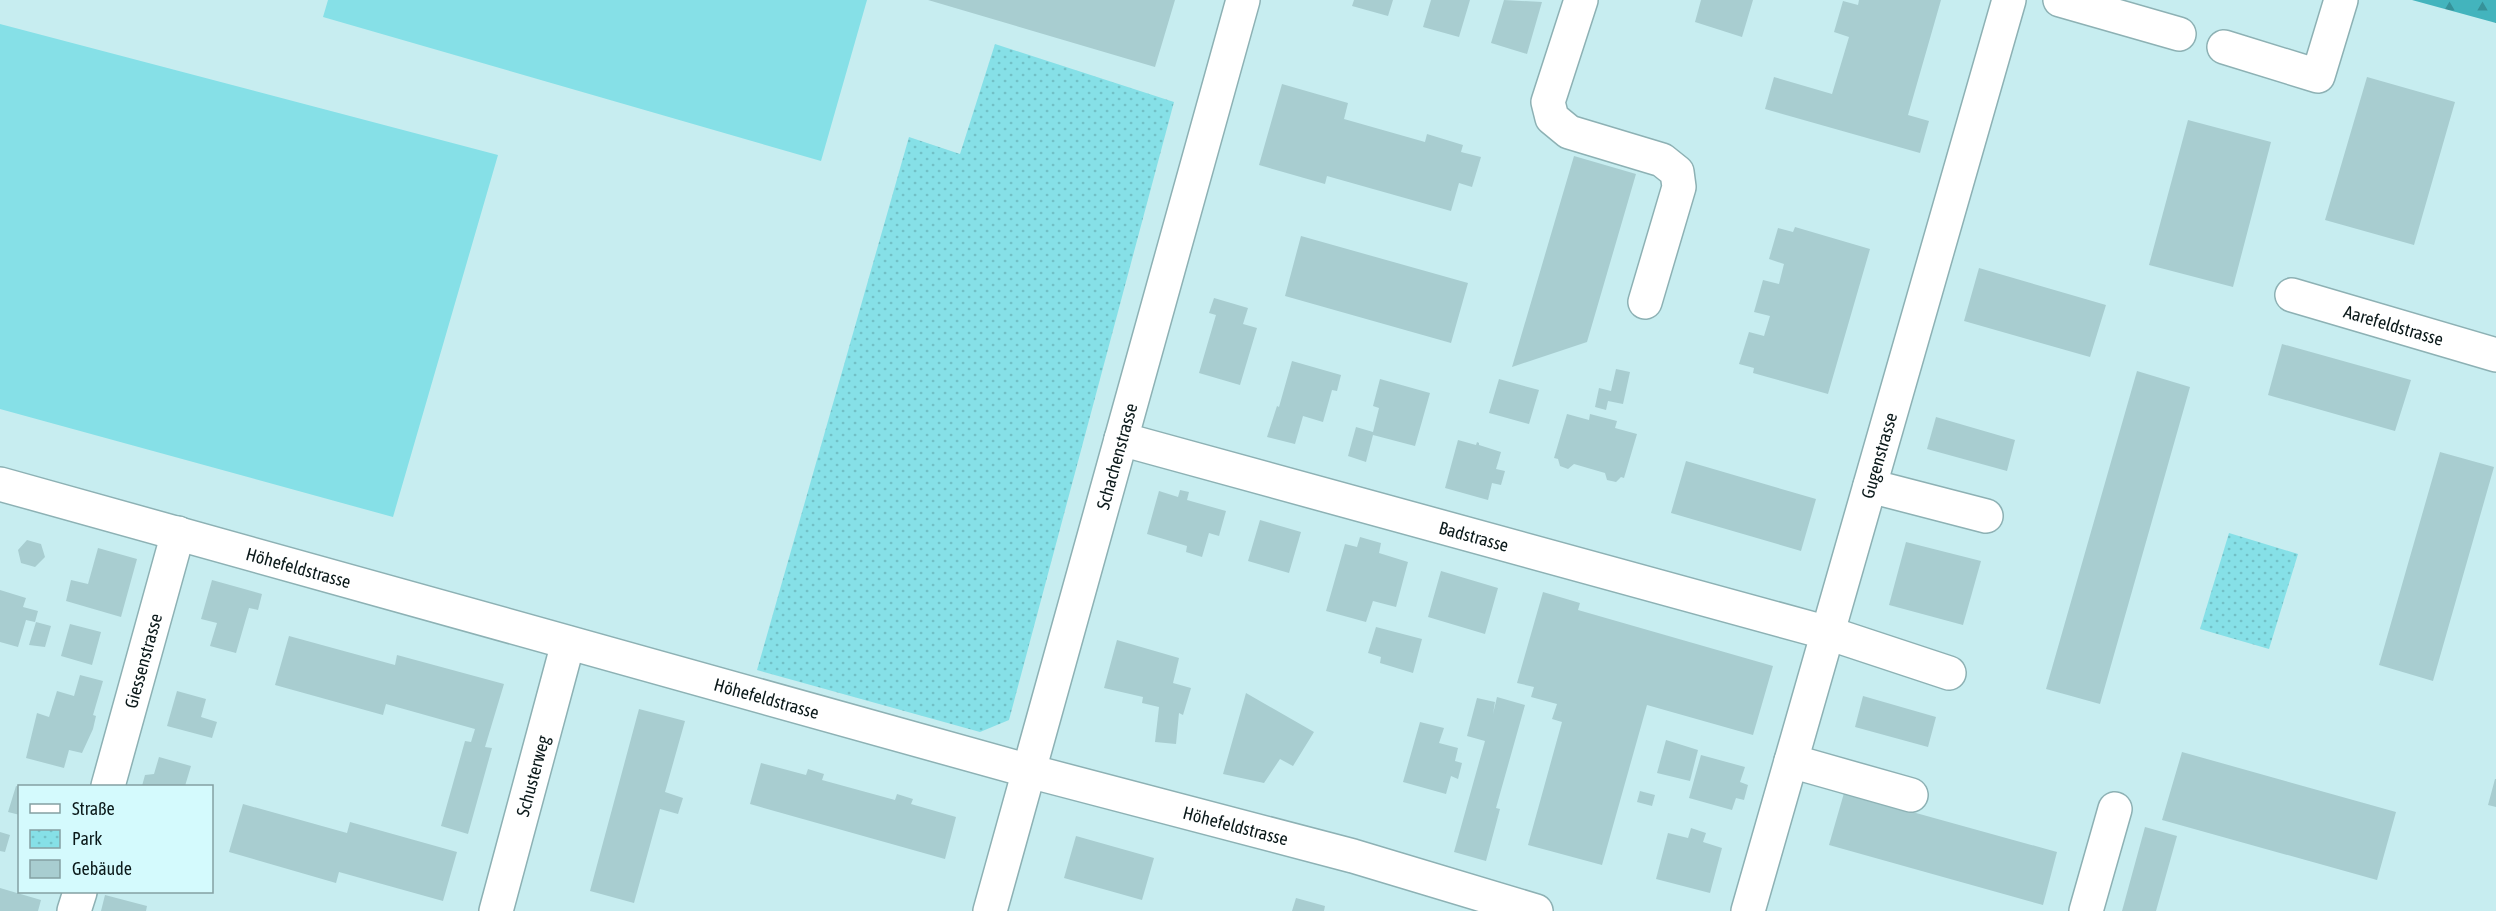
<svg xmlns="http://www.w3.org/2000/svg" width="2496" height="911" viewBox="0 0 2496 911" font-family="'Asap Condensed',sans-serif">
<defs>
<pattern id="forest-firs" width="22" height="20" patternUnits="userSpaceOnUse" patternTransform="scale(1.5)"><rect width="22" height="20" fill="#43b4bd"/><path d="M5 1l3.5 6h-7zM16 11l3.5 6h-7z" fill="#369299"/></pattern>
<pattern id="park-dots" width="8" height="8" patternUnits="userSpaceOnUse" patternTransform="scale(1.5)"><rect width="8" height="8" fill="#86e0e7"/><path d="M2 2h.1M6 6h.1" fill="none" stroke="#72c0c6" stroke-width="1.8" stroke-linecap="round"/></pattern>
</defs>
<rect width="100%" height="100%" fill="#c7edf0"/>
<path fill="#86e0e7" d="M328,0h539l-46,161 -498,-144z
M0,24l498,131 -105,362 -393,-108z"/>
<path fill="url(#forest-firs)" d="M2412,0h84v23z"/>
<path fill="url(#park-dots)" d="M995,44l179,58 -165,618 -29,12 -223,-62 152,-533 51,17z
M2229,533l69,21 -29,95 -69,-20z"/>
<path fill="#a8cdd0" d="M928,0h247l-20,67z
M1354,0h39l-5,16 -36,-10z
M1431,0h39l-11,37 -36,-10z
M1504,0l38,2 -15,52 -36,-11z
M1701,0h52l-11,37 -47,-15z
M1859,0h82l-33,115 21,6 -9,32 -155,-44 9,-32 58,17 17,-57 -15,-5 9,-31 15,4z
M2367,77l88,25 -41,143 -89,-25z
M1282,84l66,19 -4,16 81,23 2,-8 36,11 -2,7 20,5 -9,30 -13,-4 -8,28 -124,-35 -2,8 -66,-19z
M2188,120l83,22 -38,145 -84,-22z
M1574,156l62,18 -49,168 -75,25z
M1795,227l75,22 -42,145 -75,-21 1,-5 -15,-4 10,-32 15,4 6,-20 -16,-4 9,-32 16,4 5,-20 -15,-5 9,-31 15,4z
M1301,236l167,47 -17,60 -166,-47z
M1979,268l127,37 -16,52 -126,-36z
M1214,298l34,10 -5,16 14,4 -17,57 -41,-12 17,-58 -7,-2z
M2282,344l129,36 -16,51 -127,-36z
M1292,361l49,14 -4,16 -5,-1 -9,32 -20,-6 -8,28 -28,-7 10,-31 2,1z
M1616,369l14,3 -7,32 -15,-3 -2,9 -11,-3 4,-19 12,3z
M2137,371l53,16 -90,317 -54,-15z
M1380,379l50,14 -15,53 -42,-11 -7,27 -18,-6 8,-29 17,5 6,-24 -6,-2z
M1499,379l40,11 -10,34 -40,-11z
M1567,414l22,6 1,-6 27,7 -2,7 22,6 -13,44 -3,-1 -5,5 -9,-2 -2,-7 -31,-9 -6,5 -8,-3 -2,-7 -4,-1z
M1936,417l79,23 -8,31 -80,-22z
M1458,440l18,5 1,-3 2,1v2l22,7 -5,17 9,2 -4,14 -9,-2 -4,17 -43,-12z
M2440,452l54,15 -61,214 -54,-16z
M1686,461l130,38 -15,52 -130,-38z
M1180,490l9,2 -2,8 39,11 -7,25 -10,-3 -7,24 -16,-5 1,-6 -40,-12 12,-43 19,6z
M1260,520l41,12 -12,41 -41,-12z
M1360,537l21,6 -2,10 29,9 -12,45 -23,-6 -7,21 -40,-11 19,-67 12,3z
M27,540l14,4 4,13 -10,10 -14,-4 -3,-13z
M1906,542l75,19 -18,64 -74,-20z
M98,548l39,11 -16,58 -55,-16 5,-21 17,4z
M1441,571l57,17 -13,46 -57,-17z
M212,580l50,14 -4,16 -9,-2 -13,45 -26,-7 7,-23 -16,-4z
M0,590l26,8 -3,9 15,4 -3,11 -9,-2 -8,27 -18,-5z
M1543,592l37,11 -2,7 195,56 -20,69 -106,-30 -45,160 -74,-20 34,-123 -10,-3 5,-15 -26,-7 3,-10 -17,-4z
M36,622l15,4 -6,21 -16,-2z
M70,624l31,8 -9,33 -31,-9z
M1376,627l46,12 -9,34 -33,-10 1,-6 -13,-4z
M289,636l106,29 2,-10 107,29 -19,63 7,1 -24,86 -27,-8 24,-85 6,1 4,-13 -89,-25 -3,11 -108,-30z
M1117,640l62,18 -6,25 18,5 -8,27 -4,-2 -3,31 -21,-2 4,-35 -17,-4 1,-6 -39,-9z
M80,675l23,6 -10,34 3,1 -3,13 -11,24 -13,-3 -5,18 -38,-10 11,-45 12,4 8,-26 17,5z
M177,691l29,8 -5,18 16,5 -5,16 -45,-12z
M1246,693l68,39 -21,34 -13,-7 -16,24 -41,-9z
M1863,696l73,21 -8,30 -73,-20z
M1497,697l28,8 -29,103 4,1 -14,52 -32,-9 31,-111 -18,-5 10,-38 18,4 -2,12z
M639,709l46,12 -20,71 18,6 -5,16 -18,-5 -26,94 -44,-12z
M1420,722l24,6 -5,15 19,5 -3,13 7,2 -4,16 -7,-3 -5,18 -43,-12z
M1666,740l32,10 -8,31 -33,-8z
M2182,752l214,60 -19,68 -215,-60z
M1701,755l44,12 -5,15 8,3 -4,15 -8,-2 -4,12 -43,-12z
M159,757l32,9 -6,20h-43l3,-11 9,-1z
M761,763l45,12 2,-6 16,5 -2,6 73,20 2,-6 16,5 -2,5 45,13 -11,42 -195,-55z
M2495,779h1v28l-8,-2z
M16,786l4,1v28l-12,-3z
M1640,791l15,4 -3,11 -15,-4z
M1844,793l213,59 -14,53 -214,-60z
M243,804l104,29 3,-11 107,30 -14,49 -104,-29 -3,11 -107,-31z
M2145,827l32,9 -21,75h-34z
M1691,828l15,5 -3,9 19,6 -12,45 -54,-14 12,-46 20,5z
M0,832l10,3 -5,17 -5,-1z
M1076,836l78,22 -12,42 -78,-22z
M0,888l41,12 -3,11h-38z
M105,895l42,11 -1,5h-45z
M1296,898l29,8 -1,5h-32z"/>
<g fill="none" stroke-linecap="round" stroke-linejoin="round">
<defs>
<g id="minor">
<path d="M1581,0l-33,102 4,16 17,14 93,28 15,12 2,15 -34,115"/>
<path d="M2060,0l119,34"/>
<path d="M2224,47l94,29 23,-76"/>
<path id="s1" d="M2292,295l204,60"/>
<path id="s2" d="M1121,439l707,194 121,40"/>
<path id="s3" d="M0,484l1029,287 324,85 183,55"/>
<path d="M1870,486l116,30"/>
<path d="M1791,761l120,34"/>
<path id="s4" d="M108,786l70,-253"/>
<path d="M74,911l6,-19"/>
<path id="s5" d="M496,911l72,-268"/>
<path id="s6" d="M990,911l253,-911"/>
<path id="s7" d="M1748,911l261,-911"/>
<path d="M2086,911l29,-102"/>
</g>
</defs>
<use href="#minor" stroke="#8db1b4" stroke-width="36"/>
<use href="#minor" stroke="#fff" stroke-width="33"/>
</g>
<g text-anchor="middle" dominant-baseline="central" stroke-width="5" stroke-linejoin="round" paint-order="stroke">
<g font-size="18" fill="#0b191a" stroke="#d4fafd">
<text stroke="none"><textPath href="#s1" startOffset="106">Aarefeldstrasse</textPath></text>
<text stroke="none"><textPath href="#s6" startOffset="472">Schachenstrasse</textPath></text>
<text stroke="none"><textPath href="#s7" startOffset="474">Gugenstrasse</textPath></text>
<text stroke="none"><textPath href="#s2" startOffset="366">Badstrasse</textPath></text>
<text stroke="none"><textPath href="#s3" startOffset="310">Höhefeldstrasse</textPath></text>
<text stroke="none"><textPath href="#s4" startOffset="130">Giessenstrasse</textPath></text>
<text stroke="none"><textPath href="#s3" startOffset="796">Höhefeldstrasse</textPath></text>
<text stroke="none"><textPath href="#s5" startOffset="140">Schusterweg</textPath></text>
<text stroke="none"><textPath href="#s3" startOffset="1282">Höhefeldstrasse</textPath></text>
</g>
</g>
<rect x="18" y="785" width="195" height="108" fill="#d4fafd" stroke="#84a0a2" stroke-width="1.5"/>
<rect x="30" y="804" width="30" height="9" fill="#ffffff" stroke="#84a0a2" stroke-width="1.5"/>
<text x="72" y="815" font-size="18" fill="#0b191a">Straße</text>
<rect x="30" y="830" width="30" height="18" fill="url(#park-dots)" stroke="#84a0a2" stroke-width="1.5"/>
<text x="72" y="845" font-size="18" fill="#0b191a">Park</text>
<rect x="30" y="860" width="30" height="18" fill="#a8cdd0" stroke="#84a0a2" stroke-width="1.5"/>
<text x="72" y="875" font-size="18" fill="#0b191a">Gebäude</text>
</svg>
